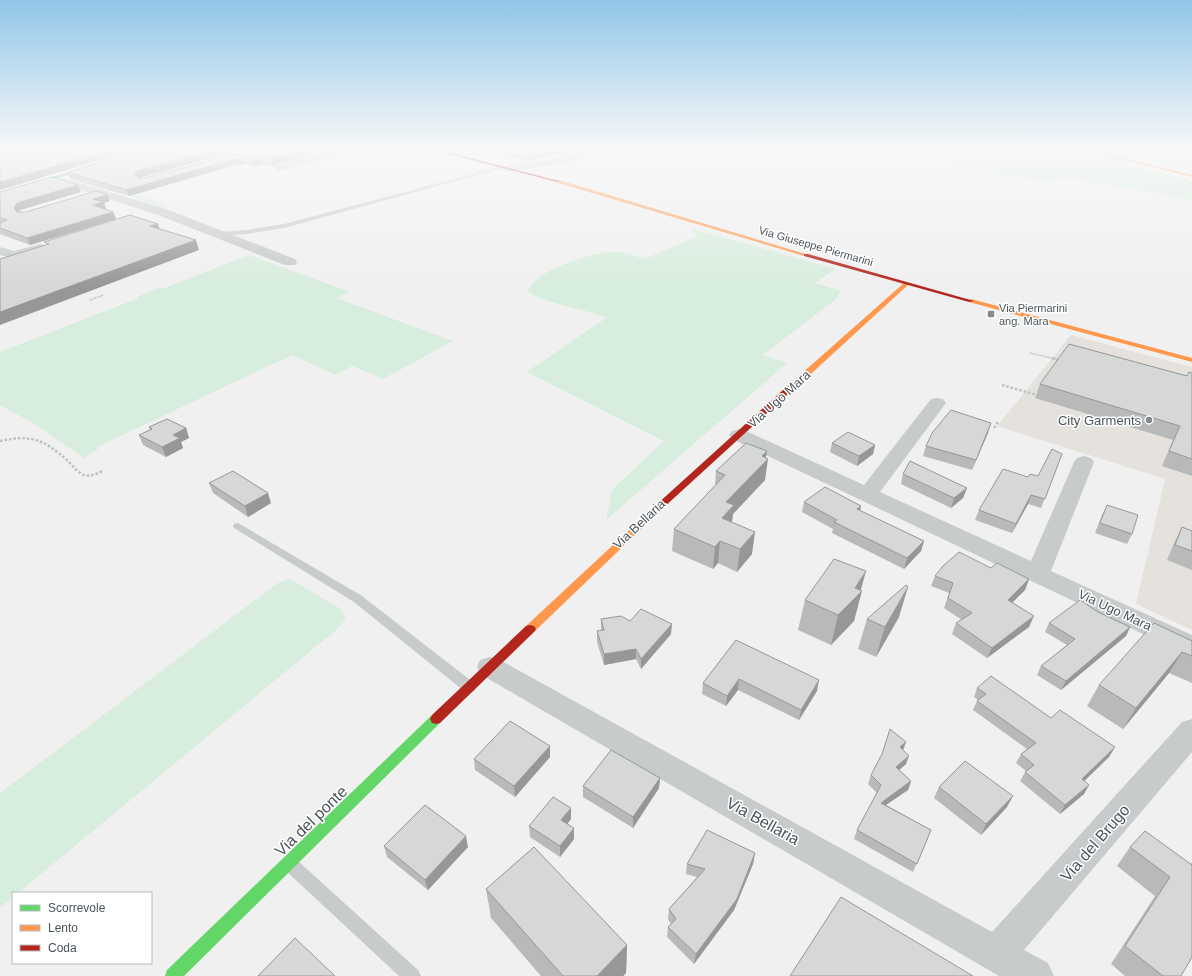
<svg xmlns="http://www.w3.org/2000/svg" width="1192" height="976" viewBox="0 0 1192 976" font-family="Arial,sans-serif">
<rect width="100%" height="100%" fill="#f0f0f0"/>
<path fill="#e5e2de" d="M1071,335l121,32v263l-56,-26 29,-125 -168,-53z"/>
<path fill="#d7eddd" d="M969,150h95l128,31v20l-56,-12 -17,-1 -49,-10 -24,4 -96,-15 30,-14 -3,-2z
M1109,150h83v20z
M137,194l32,12 -8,2 -31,-12z
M693,229l143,40 -21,14 26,8 -5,8 -73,56 24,8 -181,157 6,-30 52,-49 -137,-69 79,-54c-25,-11 -54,-12 -78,-26 5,-21 60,-38 80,-40 14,-1 24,3 36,7l52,-22z
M249,255l101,37 -14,6 117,43 -70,38 -31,-13 -16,9 -44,-20 -195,92 1,2 -14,9 -48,-33 -36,-20v-53l139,-54 -2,-1 22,-9 3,1z
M290,579l49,29 7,11 -10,11 -318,263h-5v4l-13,11v-115l278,-210z"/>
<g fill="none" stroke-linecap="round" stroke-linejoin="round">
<path stroke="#b8c2be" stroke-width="1.5" stroke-dasharray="1.5 1" stroke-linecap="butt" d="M1189,150l3,1
M90,300l14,-5
M1030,353l26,6"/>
<path stroke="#b8c2be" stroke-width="2.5" stroke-dasharray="2.5 2" stroke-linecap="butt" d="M1052,358l7,2
M1002,385l35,10
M994,428l4,-6
M0,441c31,-7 45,-1 68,20 5,5 10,12 16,14 6,2 13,-1 18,-4"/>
<path fill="#c8cbcb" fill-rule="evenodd" d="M499,167l4,1 -219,60 -37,6 -28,2 -3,-2 3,-2 28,-2 37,-6z
M238,523l124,73 112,87 2,4 -2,4 -5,1 -5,-1 -110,-89 -120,-74 -1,-2 1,-2z
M291,857l6,3 121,110 3,6h-22l-114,-106 -2,-5 2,-5z"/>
<path fill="#c8cbcb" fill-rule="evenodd" d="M331,150h17l-2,2 -67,19 -5,-3 1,-2z
M586,150h16l-2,2 -36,11 -58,9 -5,-3 5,-3 57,-9z
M53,175l113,34 129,50 2,3 -2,3h-10l-127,-50 -109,-35 -1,-2z
M40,244l5,1 2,3 -2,3 -31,8 -14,-4v-8l14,4z
M937,398l6,1 3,4 -66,89 151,69 43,-99 3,-4 7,-2 7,2 3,4 -43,109 141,64v21l-9,-3 -451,-214 -3,-4 3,-4 7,-2 7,2 118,54 67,-86z
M490,657l10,3 492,272 190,-210 10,-3v33l-168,198 24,13 6,13h-55l-519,-302 -3,-7 3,-7z"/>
<path fill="#63d668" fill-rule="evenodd" d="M145,150h8l-153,45v-3z
M436,714l4,1 2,4 -2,4 -256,253h-19l2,-6 265,-255z"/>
<path fill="#ff974d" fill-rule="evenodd" d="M1083,150h8l101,25v2z
M555,180h4l250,75 -5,1 -249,-74z
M904,283l5,1 -120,110h-6v-4z
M971,299l221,59v4l-223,-60v-2z
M659,504l5,3 -2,2 -128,123 -4,1 -4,-1 -2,-3 2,-3 130,-121z"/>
<path fill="#b3261e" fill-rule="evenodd" d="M432,150h8l119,31 -2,1z
M804,254h4l166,47 -5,1 -165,-46z
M783,390h6l1,2 -128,117h-6l-2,-2 2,-2z
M530,625l4,1 2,3 -2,3 -94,91 -4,1 -4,-1 -2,-4 2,-4 94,-89z"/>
</g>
<path fill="#b8baba" d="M250,150h74l-49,15 -2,2 -10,-3 -10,2 -9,-2 -12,2 -103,30 -59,-17 -2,-7 71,6 2,1z
M490,150h86l-13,5 -6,-2 -30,8z
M78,185l3,7 -61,18 -2,2h8l84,-11 -6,2 2,6h-1l8,3 3,7 -86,26 -30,-11v-42z
M1192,373v103l-30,-10 11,-26 -138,-42 5,-14 147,-8z
M149,427l37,1 3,10 -8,4 2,6 -17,9 -23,-12 -4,-10 11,-5z
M988,433l-16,37 -49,-14 3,-10z
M832,443l43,2 -2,9 -16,12 -27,-14z
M1062,454l-21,54 -13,-4 -16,29 -37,-13 4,-10 49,-33 10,-1z
M766,458l-1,22 -32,34 -1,8 20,32 -15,18 -19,-9 -5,6 -41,-18 2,-22 41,-43 1,-15z
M903,474l64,14 -4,10 -12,10 -50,-24z
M209,483l62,20 -23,14 -35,-24z
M804,502l56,9 64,30 -3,10 -17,18 -72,-36 1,-4 -31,-17z
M1107,505l25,29 -5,10 -32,-11 7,-18z
M1182,527l10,4v39l-25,-10 7,-17z
M991,568l38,11 -4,11 -13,12 17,25 -42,31 -35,-24 4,-11 6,-3 -18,-12 5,-15 -18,-7 4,-10z
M861,591l-7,30 -23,24 -33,-15 7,-30z
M1098,612l32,15 -4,9 -65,54 -24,-15 4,-9 26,-21 -22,-13 4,-9z
M899,617l-23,40 -18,-8 9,-30z
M601,619l29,2 41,13 -30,35 -5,-10 -32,6 -7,-23v-11l4,-1z
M736,640l81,51 -18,29 -61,-30 -12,16 -24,-12 1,-11z
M1192,641v42l-23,-10 -46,56 -36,-23 12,-21z
M977,688l74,30 64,29 -6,10 -25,24 5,4 -5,9 -24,20 -40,-33 6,-10 -10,-8 5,-9 6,-5 -54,-39 4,-9 1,-1 -4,-3z
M906,742l-3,8 3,14 -7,6 12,11 -3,9 -22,15 45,25 -18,42 -59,-33 3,-9 20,-37 -9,-9 3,-9 11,-21z
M550,746v11l-35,40 -40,-27 -1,-11z
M660,778l-1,10 -26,40 -50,-31v-11z
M939,787l68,20 -26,28 -47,-37z
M571,819l-4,5 7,15 -14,18 -30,-20 -1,-11z
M384,846l84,1 -40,43 -41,-33z
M1130,847l61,17 1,-2v95l-11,19h-56l-14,-12 44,-68 -38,-30z
M755,853l-2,11 -19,46 -40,54 -27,-27 1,-10 3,-3 -3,-5 1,-10 28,-32 -11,-3 1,-10z
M486,889l141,56 -1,28 -3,3h-82l-50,-58z"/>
<path fill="#969797" d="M111,150h22l-133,40v-8z
M216,150h24l-101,28 -4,-3 2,-4z
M302,150h22l-49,15 -2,2 -1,-7 1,-2z
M552,150h4l1,3 -30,8v-4z
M564,150h12l-13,5v-4z
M243,158l1,6 -12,2 -103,30 -3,-6 105,-30z
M262,158l1,6 -10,2 -1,-6z
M78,185l3,7 -61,18 -3,5 -3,-7 3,-5z
M108,195l2,6 -6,2 2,6 -10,3 -3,-7v-6z
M113,212l3,7 -86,26 -3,-7z
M158,224l3,9 -11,-7z
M196,240l3,10 -199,75v-13z
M991,423l-3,10 -16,37 4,-10z
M186,428l3,10 -8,4 2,6 -17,9 -4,-10 11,-12z
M875,445l-2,9 -16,12 2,-10z
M767,451l-2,11 3,-3 -3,21 -32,34 -2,13 -9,-9 4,-16 36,-46z
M967,488l-4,10 -12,10 3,-10z
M268,493l3,10 -23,14 -3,-11z
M1031,495l-3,9 -16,29 4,-9z
M861,506l-2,10 -2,-7z
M755,532l-3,22 -15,18 3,-23z
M720,541l-2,22 -5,6 2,-22z
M924,541l-3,10 -17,18 3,-11z
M866,571l-6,22 2,-2 -8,30 -23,24 7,-30z
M1029,579l-4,11 -21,21 4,-11z
M908,587l-9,30 -23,40 9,-30z
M1034,616l-5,11 -42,31 5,-10z
M672,624l-1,10 -30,35v-10z
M1130,627l-4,9 -65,54 5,-9z
M636,649v10l-32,6v-11z
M1182,652l-13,21 -46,56 13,-21z
M739,679l-1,11 -12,16 1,-10z
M819,680l-2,11 -18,29 2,-10z
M906,742l-3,8 -3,-3z
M550,746v11l-35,40 -1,-11z
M1115,747l-6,10 -32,31 5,-9z
M909,756l-3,8 -14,12 4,-9z
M660,778l-1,10 -26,40v-11z
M911,781l-3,9 -31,21 4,-8z
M1089,785l-5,9 -24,20 5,-9z
M1013,796l-6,11 -26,28 5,-11z
M571,808v11l-9,12 -1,-11z
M574,828v11l-14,18v-11z
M466,836l2,11 -40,43 -3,-10z
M755,853l-2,11 -19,46 -40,54 2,-10z
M627,945l-1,28 -3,3h-26z"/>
<path fill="#d6d8d8" stroke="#969797" d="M0,150h111l-111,32z
M144,150h72l-79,21 -2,4 6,4 109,-29h52l-29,8 -1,2 -10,-2 -10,2 -9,-2 -12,2 -105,30 -58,-18z
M504,150h48l-25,7z
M52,177l26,8 -61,18 -3,5 3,4h9l70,-21 12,4 -15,4 11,3 -11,3 20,7 -86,26 -27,-10v-5l7,-3 -7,-2v-26z
M130,215l28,9 -8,2 46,14 -196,72v-53l49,-15 -5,-2z
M1069,344l118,32 2,-4 3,1v86l-23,-8 11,-25 -140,-42z
M951,410l40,13 -15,37 -50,-14 6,-13z
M167,419l19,9 -13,7 7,3 -18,9 -23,-12 13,-6 -3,-2z
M848,432l27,13 -16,11 -27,-13z
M746,443l21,8 -5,5 6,3 -42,43 8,3 -12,13 33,14 -15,17 -20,-8 -5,6 -41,-18 51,-54 -9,-4z
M1052,449l10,5 -17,45 -14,-4 -15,29 -37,-14 24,-41 25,8 2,-3 8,2z
M910,461l57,27 -13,10 -51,-24z
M233,471l35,22 -23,13 -36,-23z
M825,487l36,19 -4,3 67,32 -17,17 -73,-36 3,-2 -33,-18z
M1107,505l31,10 -6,19 -32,-11z
M1182,527l10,4v20l-17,-6z
M959,552l32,16 6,-5 32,16 -21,21 26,16 -42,32 -36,-25 16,-10 -24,-15 5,-15 -18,-7 8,-10z
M834,559l32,12 -11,17 7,3 -24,24 -33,-15z
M906,585l2,2 -23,40 -18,-8z
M1080,600l18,12 32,15 -64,54 -25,-15 34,-27 -26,-16z
M641,609l31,15 -31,35 -5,-10 -32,5 -7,-23 7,-1 -3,-11 20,-3 9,5z
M1154,623l38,18v15l-10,-4 -46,56 -37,-23z
M736,640l83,40 -18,30 -62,-31 -12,17 -24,-13z
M991,676l60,42 9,-8 55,37 -33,32 7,6 -24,20 -40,-33 9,-7 -13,-11 15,-11 -59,-42 9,-7 -9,-6z
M510,721l40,25 -36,40 -40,-27z
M890,729l16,13 -6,5 9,9 -13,11 15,14 -30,22 50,27 -14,34 -60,-34 24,-45 -10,-10 11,-21z
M611,750l49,28 -27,39 -50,-31z
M965,761l48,35 -27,28 -47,-37z
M553,797l18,11 -10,12 13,8 -14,18 -31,-20z
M425,805l41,31 -41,44 -41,-34z
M707,830l48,23 -18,46 -41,55 -28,-27 8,-8 -7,-10 36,-40 -18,-5z
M1145,831l47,34v92l-11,19h-18l-38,-30 45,-69 -40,-30z
M534,847l93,98 -30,31h-34l-77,-87z
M841,897l132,79h-183z
M295,938l40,38h-77z"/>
<linearGradient id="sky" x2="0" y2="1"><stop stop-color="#91c6e8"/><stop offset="0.52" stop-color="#f8f8f8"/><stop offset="1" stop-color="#f8f8f8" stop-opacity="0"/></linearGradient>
<rect width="1192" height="287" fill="url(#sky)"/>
<g fill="#838b8e" stroke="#fff" stroke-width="1.5">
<rect x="987" y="310" width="8" height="8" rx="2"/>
<circle cx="1149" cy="420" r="4"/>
</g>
<g text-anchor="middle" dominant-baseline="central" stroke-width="3" stroke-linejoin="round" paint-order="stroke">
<g font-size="11" fill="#49545a" stroke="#fff">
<text transform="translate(816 246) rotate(16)">Via Giuseppe Piermarini</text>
</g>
<g font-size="11" fill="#49545a" stroke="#fff" text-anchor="start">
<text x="999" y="308">Via Piermarini<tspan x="999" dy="13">ang. Mara</tspan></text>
</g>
<g font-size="13" fill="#49545a" stroke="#fff">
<text transform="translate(779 399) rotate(-42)">Via Ugo Mara</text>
<text transform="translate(639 524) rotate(-43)">Via Bellaria</text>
<text transform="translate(1115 610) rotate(25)">Via Ugo Mara</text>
</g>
<g font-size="13" fill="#49545a" stroke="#fff" text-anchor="end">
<text x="1141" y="420">City Garments</text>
</g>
<g font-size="16" fill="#49545a" stroke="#fff">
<text transform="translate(311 821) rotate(-44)">Via del ponte</text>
<text transform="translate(763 821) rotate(29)">Via Bellaria</text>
<text transform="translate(1095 843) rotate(-49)">Via del Brugo</text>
</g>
</g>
<rect x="12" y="892" width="140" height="72" fill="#ffffff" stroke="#b6bbbd"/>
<rect x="20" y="905" width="20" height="6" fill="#63d668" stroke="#b6bbbd"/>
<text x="48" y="912" font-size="12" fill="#49545a">Scorrevole</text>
<rect x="20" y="925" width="20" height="6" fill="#ff974d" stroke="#b6bbbd"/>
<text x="48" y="932" font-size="12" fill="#49545a">Lento</text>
<rect x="20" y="945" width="20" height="6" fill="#b3261e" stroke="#b6bbbd"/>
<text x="48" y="952" font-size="12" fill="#49545a">Coda</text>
</svg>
